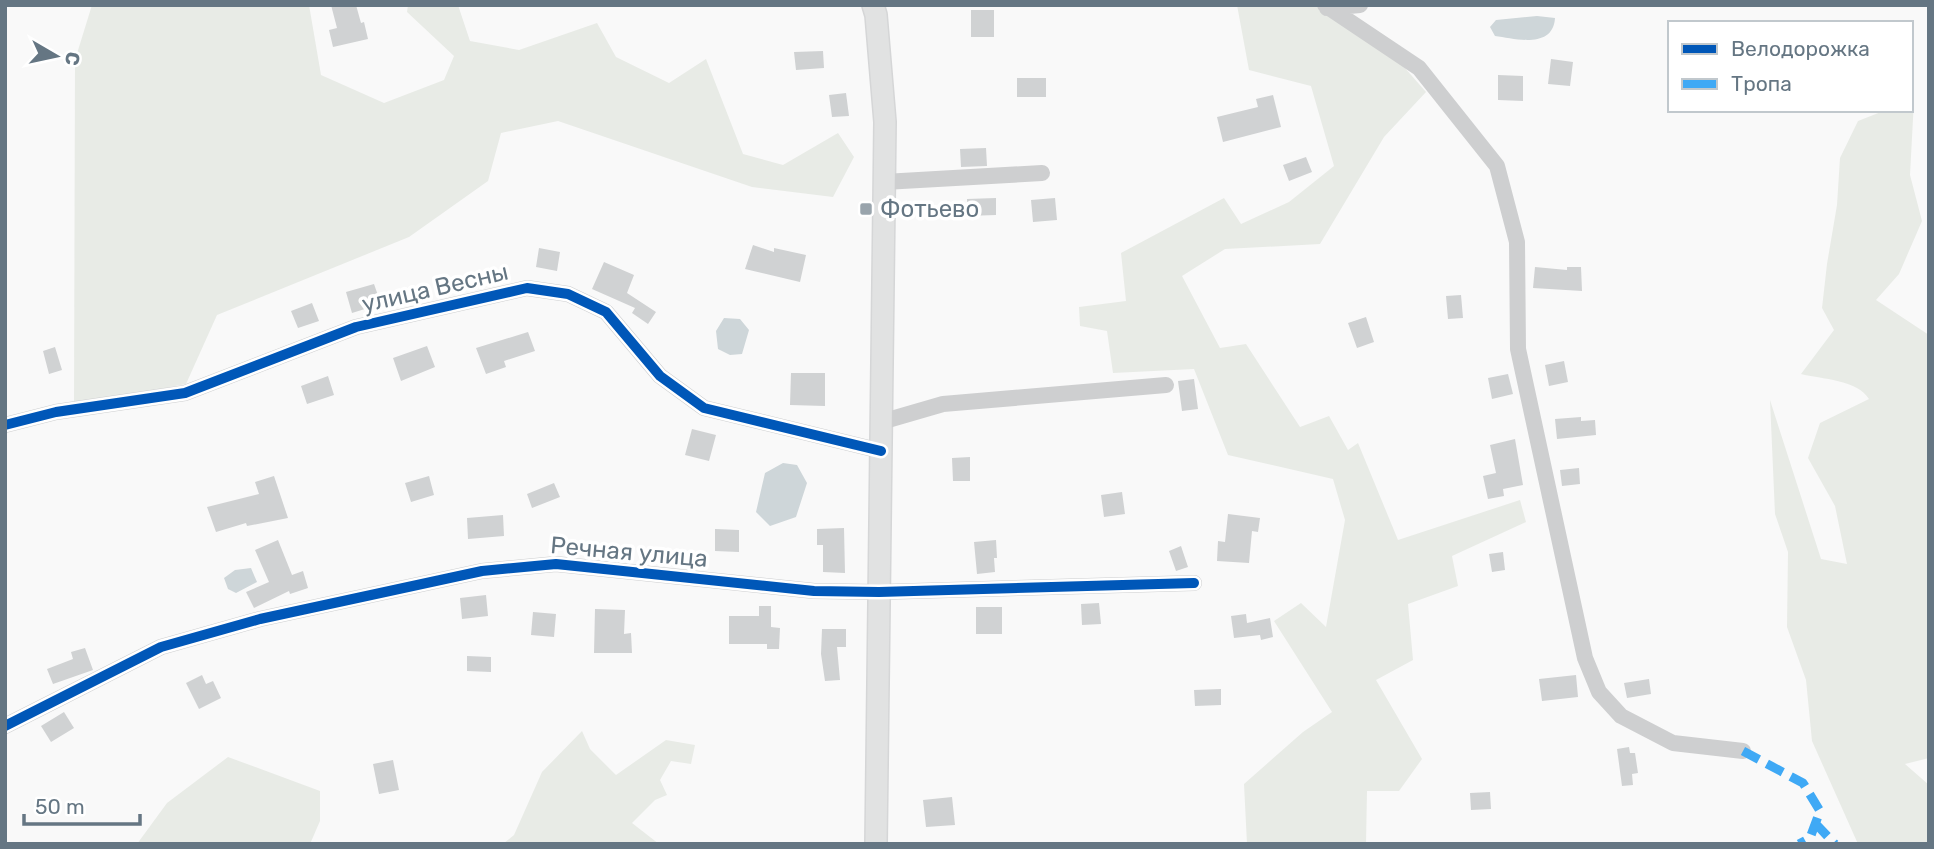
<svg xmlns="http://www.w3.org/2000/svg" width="1934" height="849" viewBox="0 0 1934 849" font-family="Rubik,sans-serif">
<rect width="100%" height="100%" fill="#f9f9f9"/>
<path fill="#e8ebe6" d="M92,5h217l12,70 63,28 60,-23 10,-24 -47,-44 1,-7h50l12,36 49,9 78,-27 19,34 53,26 37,-24 37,95 40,11 55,-32 16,24 -21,40 -81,-10 -194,-66 -57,12 -13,48 -79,56 -192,78 -31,69 -112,21 1,-345z
M1237,5h82l71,46 36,41 -42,45 -64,107 -95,5 -43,27 38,72 26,-4 54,83 29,-11 19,34 10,-7 40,97 122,-40 6,22 -74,34 6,30 -50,18 5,56 -37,20 46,79 -23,32h-32l-1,53h-119l-3,-60 59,-52 29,-20 -58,-91 27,-18 25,24 19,-107 -12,-41 -105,-24 -34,-86 -81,4 -6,-42 -27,-5 -1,-19 47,-6 -5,-48 103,-55 17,26 48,-22 45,-36 -23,-80 -62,-16z
M1914,100l-4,75 12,46 -23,53 -23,26 53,35v423l-24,6 24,21v59h-71l-46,-103 -6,-61 -19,-53 1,-75 -13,-38 -5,-114 51,159 26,5 -12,-58 -27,-48 12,-35 49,-24c-11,-19 -48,-20 -68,-25l33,-44 -12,-22 5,-44 10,-59 3,-47 18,-37 28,-11h25v-9z
M582,731l8,18 26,26 50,-35 29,5 -4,19 -20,-3 -11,19 7,15 -12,5 -23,23 27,21h-156l11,-9 28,-63z
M228,757l92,34v30l-10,23h-173l30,-41z"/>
<path fill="#ced6d9" d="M1537,16l18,2c-2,31 -39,21 -60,18l-5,-9 6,-7z
M724,318l16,1 9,11 -7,24 -12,1 -12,-6 -2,-18z
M783,463l14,2 10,18 -11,34 -26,9 -14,-14 9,-39z
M251,568l6,14 -21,11 -8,-4 -4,-11 11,-8z"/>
<path fill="#d0d2d3" d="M331,5h25l5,18 3,-1 4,17 -35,8 -4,-17 8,-2z
M971,10h23v27h-23z
M823,51l1,17 -28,2 -2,-18z
M1551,59l22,3 -3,24 -22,-2z
M1498,75l25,1v25l-25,-1z
M1017,78h29v19h-29z
M846,93l3,23 -17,1 -3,-22z
M1273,95l8,32 -58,15 -6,-25 41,-10 -2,-8z
M986,148l1,18 -26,1 -1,-18z
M1306,157l6,15 -23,9 -6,-16z
M996,198v17l-29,1v-17z
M1055,198l2,22 -24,2 -2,-22z
M753,245l21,7v-4l32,7 -6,27 -55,-13z
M539,248l21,4 -3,19 -21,-4z
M604,262l30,13 -7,18 29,19 -8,12 -16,-11 3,-5 -43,-19z
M1535,267l32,3v-3h14l1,24 -49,-3z
M374,284l7,20 -29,9 -6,-21z
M1461,295l2,23 -15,1 -2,-23z
M312,303l7,18 -21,7 -7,-17z
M1366,317l8,25 -17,6 -9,-25z
M528,332l7,19 -31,10 2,6 -20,7 -10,-26z
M427,346l8,21 -34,14 -8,-23z
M55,347l7,23 -13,4 -6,-23z
M1564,361l4,21 -19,4 -4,-21z
M791,373h34v33l-35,-1z
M1508,374l5,20 -21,5 -4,-21z
M328,376l6,19 -27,9 -6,-18z
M1194,379l4,30 -16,2 -4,-30z
M1581,417v4l14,-1 1,15 -39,4 -2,-20z
M692,429l24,6 -7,26 -24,-6z
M1515,439l8,46 -20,4 1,7 -16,3 -5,-23 13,-3 -6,-28z
M970,457v24h-17l-1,-23z
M1579,468l1,16 -18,2 -2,-16z
M274,476l14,42 -41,8 -1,-3 -30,9 -9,-25 52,-13 -4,-12z
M429,476l5,19 -23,7 -6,-19z
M554,483l6,14 -28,11 -5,-14z
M1122,492l3,22 -21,3 -3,-22z
M1228,514l32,4 -2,14 -6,-1 -3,32 -32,-2 1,-20 7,1z
M503,515l1,21 -36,3 -1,-21z
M844,528l1,45 -22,-1v-27h-6v-16z
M715,529l24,1v22l-24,-1z
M278,540l14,35 11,-4 5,17 -18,6 -1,-3 -35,17 -8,-16 23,-10 -14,-32z
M996,540l1,18h-3l1,14 -18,2 -3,-32z
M1181,546l7,21 -12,4 -7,-20z
M1503,552l2,18 -13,2 -3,-18z
M486,595l2,21 -26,3 -2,-21z
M1099,603l2,21 -19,1 -1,-21z
M759,606h12v21l9,1 -1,21h-12v-5h-38v-28h30z
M976,607h26v27h-26z
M595,609l30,1 -1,24 7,-1 1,20h-38z
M533,612l23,2 -2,23 -23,-2z
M1246,614l1,9 23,-5 3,19 -12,3 -1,-5 -26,3 -3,-22z
M822,629h24v18h-9l3,33 -15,1 -4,-27z
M85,648l8,22 -40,14 -6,-15 26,-10 -2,-7z
M467,656l24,1v15l-24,-1z
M202,675l4,9 7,-3 8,17 -22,11 -13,-26z
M1576,675l2,22 -36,4 -3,-22z
M1649,679l2,15 -24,4 -3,-15z
M1221,689v16l-26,1 -1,-16z
M64,712l10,16 -23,14 -10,-16z
M1629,747l1,6h5l3,20 -6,1 1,11 -11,1 -5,-37z
M393,760l6,30 -20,4 -6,-30z
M1490,792l1,17 -20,1 -1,-17z
M952,797l3,28 -29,2 -3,-27z"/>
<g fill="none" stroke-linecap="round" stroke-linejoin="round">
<defs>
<path id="major" d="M873,5l3,10 9,107 -9,722"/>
</defs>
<use href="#major" stroke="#d5d6d7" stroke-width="24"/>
<path stroke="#cecfd0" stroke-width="16" d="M1325,5l94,63 78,98 20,76 1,107 67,309 14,34 22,24 52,27 70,8
M1327,8l33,-3
M884,182l158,-9
M881,422l62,-18 223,-19
M5,425l51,-13 129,-19 171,-66 171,-39 41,6 38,18 54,64 44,32 177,43
M5,726l156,-79 99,-28 222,-48 74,-7 258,27 65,1 315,-9"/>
<use href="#major" stroke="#e1e2e2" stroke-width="21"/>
<path stroke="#3fa9f5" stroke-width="9" stroke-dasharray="18 9" stroke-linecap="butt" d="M1743,751l60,32 17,28 -10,27 -11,6
M1815,823l20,21"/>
<defs>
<path id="cycleway" d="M5,425l51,-13 129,-19 171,-66 171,-39 41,6 38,18 54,64 44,32 177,43
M5,726l156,-79 99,-28 222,-48 74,-7 258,27 65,1 315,-9"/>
</defs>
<use href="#cycleway" stroke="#fff" stroke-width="15"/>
<use href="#cycleway" stroke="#0057b8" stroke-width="10"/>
</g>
<rect fill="#99a4ac" stroke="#fff" stroke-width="2.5" x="859" y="202" width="14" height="14" rx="3.5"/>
<g text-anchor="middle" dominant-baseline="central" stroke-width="7" stroke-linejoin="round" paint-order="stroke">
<g font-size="24" fill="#657683" stroke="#fff" text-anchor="start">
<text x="880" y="209">Фотьево</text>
</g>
<g font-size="24" fill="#657683" stroke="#fff">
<text transform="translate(435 288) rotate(-13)">улица Весны</text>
<text transform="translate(629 552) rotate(5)">Речная улица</text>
</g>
</g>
<rect width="1934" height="849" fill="none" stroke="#657683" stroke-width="14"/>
<rect x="1668" y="21" width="245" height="91" fill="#ffffff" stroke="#c1c8cd" stroke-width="2"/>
<rect x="1682" y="44" width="35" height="10" fill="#0057b8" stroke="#c1c8cd" stroke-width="2"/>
<text x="1731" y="56" font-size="21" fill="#657683">Велодорожка</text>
<rect x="1682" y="79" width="35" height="10" fill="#3fa9f5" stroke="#c1c8cd" stroke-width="2"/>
<text x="1731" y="91" font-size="21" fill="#657683">Тропа</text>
<g transform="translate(56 56) rotate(99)" stroke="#ffffff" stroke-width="5" paint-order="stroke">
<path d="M0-5L12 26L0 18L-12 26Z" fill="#657683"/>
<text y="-10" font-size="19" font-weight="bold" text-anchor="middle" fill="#657683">С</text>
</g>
<path d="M24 814v10h116v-10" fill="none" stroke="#657683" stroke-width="3.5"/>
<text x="35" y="814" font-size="21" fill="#657683" stroke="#ffffff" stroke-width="5" paint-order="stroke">50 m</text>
</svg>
